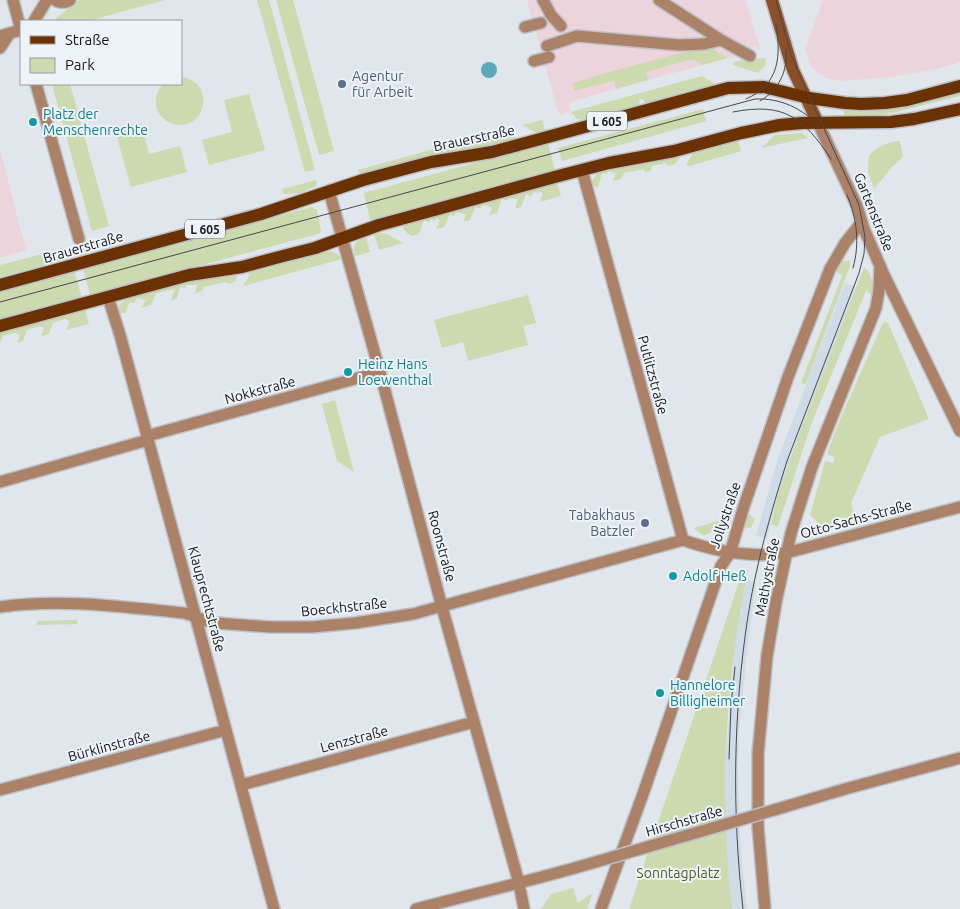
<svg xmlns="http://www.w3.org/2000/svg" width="960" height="909" viewBox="0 0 960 909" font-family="Ubuntu,sans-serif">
<rect width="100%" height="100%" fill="#e0e6ec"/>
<path fill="#edd3db" d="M527,0h219l14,49 -6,-3 -8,7 -174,48 -3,3 2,8 -11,3 -4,-10z
M823,0h137v62l-23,7 -46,8 -50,4 -15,-3 -9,-6 -7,-7 -5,-16z
M0,150l26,100 -26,7z"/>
<path fill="#cfdbe7" d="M845,283l11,4 -54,140 -24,67 -11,45 -11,-3 21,-75z
M746,580l10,2 -10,79 -7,70 -1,44 3,79 6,55h-15l-5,-49 -2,-59 1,-43 9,-118z"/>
<path fill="#cdd9ae" d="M79,0h86l-77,21h-35z
M257,0h12l46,170 -10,2z
M276,0h17l41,151 -15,4z
M707,46l21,12 -26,7 -7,-5h-6l-43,12 2,8 -32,9 -2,-8 -40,10 -1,-8 18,-6z
M766,58l-1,8 -7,7 -25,-8 1,-3 13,-3z
M702,76l13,8 -1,2 -69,18 -2,-5 -4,1 1,5 -54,15 -9,-1 -6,-7z
M181,77c36,4 25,56 -8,47 -7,-2 -14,-8 -16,-15 -3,-9 0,-18 6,-25h18z
M52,84h18l39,142 -17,5z
M960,93v3l-67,17 -12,2 -36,1 -2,-5c44,1 75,-7 117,-18z
M249,94l16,56 -56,15 -7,-25 30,-8 -8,-32z
M703,109l3,12 -144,40 -4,-13z
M542,120l3,11 -8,2 -15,-8z
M141,123l8,31 31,-8 7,26 -56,15 -16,-57z
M502,130l16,9 -33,8 -48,7 -77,21 -2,-5z
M802,133l6,5 -47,10 14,-13z
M738,140l3,11 -51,15 -4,-1 7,-12z
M898,141h2l3,16 -11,10 -18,22 -6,-17 1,-15c6,-11 18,-14 29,-16z
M548,143l7,27 -185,50 -6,-27z
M681,156l-6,8 -7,2 -2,-3 -14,3 -1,5 -6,1 -1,-3 -20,4 -3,6 -8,2 3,-8 -8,-2 -1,3 -5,-1 -4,14h-4l-2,-6 6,-9z
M317,180l-1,6 -16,7 -17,1 -1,-5z
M557,183l4,13 -21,6 3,-9 -4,-2 -1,2 -4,-1 -3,4 -5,-2 -5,13 -6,2 3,-10 -10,-1 -1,3 -5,-2 -5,14 -8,2 3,-8 -10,-2 -1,4 -6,-2 -5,13 -7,2 3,-8 -10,-2 -2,4 -4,-2 -6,13 -8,2 4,-9 -4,-2 -1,3 -4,-2 -2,3 -5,-2 -5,14 -7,2 -5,-3 -4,-5 1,-4z
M312,207l5,3 4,22 -3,2 -228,61 -7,-27z
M385,233l18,10 -24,7 -5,-16z
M110,236l1,5 -3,2 -28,13 -4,-11z
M366,237l4,15 -15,4c-4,-11 1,-15 11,-19z
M65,248h3l2,3 -6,9 -64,17v-12z
M331,251l6,3 5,5 -99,27 5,-8 1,-5 76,-21z
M841,261h9v5l-44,118 -5,-1 41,-107 -7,-6z
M864,267c9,8 9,17 9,29l-7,-5 -54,131 -34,104 -7,-1 7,-31 24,-67z
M74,271l8,27 -82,22v-29z
M233,274l4,2 -1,5 -7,3 -3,-2 -22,5 -2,4 -7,3 2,-9h-10l-2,3 -5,-1 -3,12 -6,1 4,-11 -19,4 -5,12 -10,3 5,-8 -9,-2 -3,5 -4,-1 -5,11h-6v-8c13,-14 92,-26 114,-31z
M528,295l8,28 -13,3 5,19 -60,16 -5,-19 -21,6 -8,-28z
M85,310l4,14 -23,6 4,-9 -5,-2 -12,4 -4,11 -8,2 3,-8 -4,-2 -13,4 -4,11 -6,2 3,-8 -5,-2 -12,3 -3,7v-10z
M885,322l3,1 2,4 39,92 -49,18 -29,66 4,14 -33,9 -12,-11 15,-54 8,2 2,-6 -8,-3 14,-37 41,-92z
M335,400l19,72 -17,-11 -15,-57z
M747,512l8,7 -4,9 -9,-1z
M722,520c-2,10 -10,12 -18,15l-6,-3 -4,-4z
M743,570h5c-23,111 -29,226 -16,339h-103z
M77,620v4l-40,1v-4z
M573,888l5,15 12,-9 2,1 -5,14h-46l10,-15z"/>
<path fill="#5aaaba" d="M481 70a8 8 0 1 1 16 0a8 8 0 1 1-16 0Z"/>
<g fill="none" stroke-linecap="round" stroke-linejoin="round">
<defs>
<path id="street" d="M13,0l8,30
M55,0c4,3 11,3 15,0
M543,0l8,15 10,11
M659,0l62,40 29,16
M34,21l13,-21
M525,27l16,-4
M0,36l21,-6
M547,46l30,-10 102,9 25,-1 17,-4
M0,48l10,-15
M534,61l15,-4
M36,84l43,155
M818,123l39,83 7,23 20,46 76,156
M582,170l101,370c34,12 67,18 103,13l174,-46
M329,191l51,181 62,235 77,276 5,26
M108,297l12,38 154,574
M147,436l233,-64
M0,482l148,-42
M0,607c61,-9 123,0 184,6 11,3 20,8 32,10l54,4h42l43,-4 58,-9 270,-74
M241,785l233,-63
M0,790l226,-60
M774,810l71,-21 115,-31
M416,909c61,-16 123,-30 183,-48
M601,909l42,-115 78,-228 9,-13 14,-47 44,-129 42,-108 15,-26 16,-20
M765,909l-7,-82v-73l9,-98 9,-54 15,-69 21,-66 64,-159 3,-18 1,-25"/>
<path id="secondary" d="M772,0l21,70 25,53"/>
<path id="primary" d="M0,285l261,-71 102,-34 68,-18 61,-10 236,-64 36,-1 45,11 36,5 16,1 24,-1 22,-3 53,-14
M0,326l189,-51 53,-8 41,-11 32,-8 64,-23 183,-50 47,-12 65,-12 67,-18 39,-8 22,-2 89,-1 23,-3 46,-10"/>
</defs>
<use href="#street" stroke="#bbc1c6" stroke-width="14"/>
<use href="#secondary" stroke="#bbc1c6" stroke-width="15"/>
<use href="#primary" stroke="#bbc1c6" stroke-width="15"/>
<use href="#street" stroke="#ab8167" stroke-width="11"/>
<use href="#secondary" stroke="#8b5027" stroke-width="12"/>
<use href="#primary" stroke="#6a3202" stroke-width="12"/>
<path stroke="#45484c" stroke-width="1" d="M746,99c34,-15 35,-43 30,-75
M760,101c19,-11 28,-30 26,-52
M733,112c51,-10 70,5 98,47
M847,195c10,24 13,48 6,73
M0,302l755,-203c25,-1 48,9 64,28
M729,759l2,-54 4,-38
M743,909c-11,-96 -10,-196 5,-293 8,-52 23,-104 39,-155l72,-188 5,-19 1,-17 -6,-32 -61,-133 -8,-20 -14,-52"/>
<defs>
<path id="street-bridge" d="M599,861l175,-51"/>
</defs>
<use href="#street-bridge" stroke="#bbc1c6" stroke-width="14" stroke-linecap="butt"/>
<use href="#street-bridge" stroke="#ab8167" stroke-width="11"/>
</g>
<g fill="#5c6f8a" stroke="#edf3f9" stroke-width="2">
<circle cx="342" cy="84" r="5"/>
<circle cx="645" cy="523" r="5"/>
</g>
<g fill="#0f9aa8" stroke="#edf3f9" stroke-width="2">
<circle cx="33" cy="122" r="5"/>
<circle cx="348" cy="372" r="5"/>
<circle cx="673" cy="576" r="5"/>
<circle cx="660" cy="693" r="5"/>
</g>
<g text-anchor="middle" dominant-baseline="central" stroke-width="4" stroke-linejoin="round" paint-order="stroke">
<g fill="#edf3f9" stroke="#56595d" stroke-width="1">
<rect x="587" y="111.5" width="40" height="19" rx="4"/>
<rect x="185" y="219.5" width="40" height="19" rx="4"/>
</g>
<g font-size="12" font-weight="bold" fill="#15171a">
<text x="607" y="121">L 605</text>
<text x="205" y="229">L 605</text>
</g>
<g font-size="14" fill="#4e5e75" stroke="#edf3f9" text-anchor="start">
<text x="352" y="76">Agentur<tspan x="352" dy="16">für Arbeit</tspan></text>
<text x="635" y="515" text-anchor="end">Tabakhaus<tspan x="635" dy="16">Batzler</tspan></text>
</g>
<g font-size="14" fill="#0d838f" stroke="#edf3f9" text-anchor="start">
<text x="43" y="114">Platz der<tspan x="43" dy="16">Menschenrechte</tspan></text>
<text x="358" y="364">Heinz Hans<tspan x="358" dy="16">Loewenthal</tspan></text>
<text x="683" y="576">Adolf Heß</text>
<text x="670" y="685">Hannelore<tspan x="670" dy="16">Billigheimer</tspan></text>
</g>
<g font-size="14" fill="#15171a" stroke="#edf3f9">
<text transform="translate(474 138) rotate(-12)">Brauerstraße</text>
<text transform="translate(874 212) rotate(68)">Gartenstraße</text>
<text transform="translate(83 247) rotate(-16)">Brauerstraße</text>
<text transform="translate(653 375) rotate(75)">Putlitzstraße</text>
<text transform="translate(260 390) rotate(-15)">Nokkstraße</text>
<text transform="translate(725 515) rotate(-71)">Jollystraße</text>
<text transform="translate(856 519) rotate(-15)">Otto-Sachs-Straße</text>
<text transform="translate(442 546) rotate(75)">Roonstraße</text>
<text transform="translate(767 577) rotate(-79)">Mathystraße</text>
<text transform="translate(207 599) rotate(75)">Klauprechtstraße</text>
<text transform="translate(344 607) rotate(-6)">Boeckhstraße</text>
<text transform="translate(354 739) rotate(-15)">Lenzstraße</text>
<text transform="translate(109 746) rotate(-15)">Bürklinstraße</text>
<text transform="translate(684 821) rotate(-16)">Hirschstraße</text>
</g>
<g font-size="14" fill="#505e1e" stroke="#edf3f9">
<text x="678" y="873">Sonntagplatz</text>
</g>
</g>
<rect x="20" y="20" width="162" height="65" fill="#edf3f9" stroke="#979ba0"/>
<rect x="30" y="36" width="25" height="8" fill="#6a3202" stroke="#979ba0"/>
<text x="65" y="45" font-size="15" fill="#15171a">Straße</text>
<rect x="30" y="58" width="25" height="15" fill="#cdd9ae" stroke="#979ba0"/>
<text x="65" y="70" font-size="15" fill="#15171a">Park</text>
</svg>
